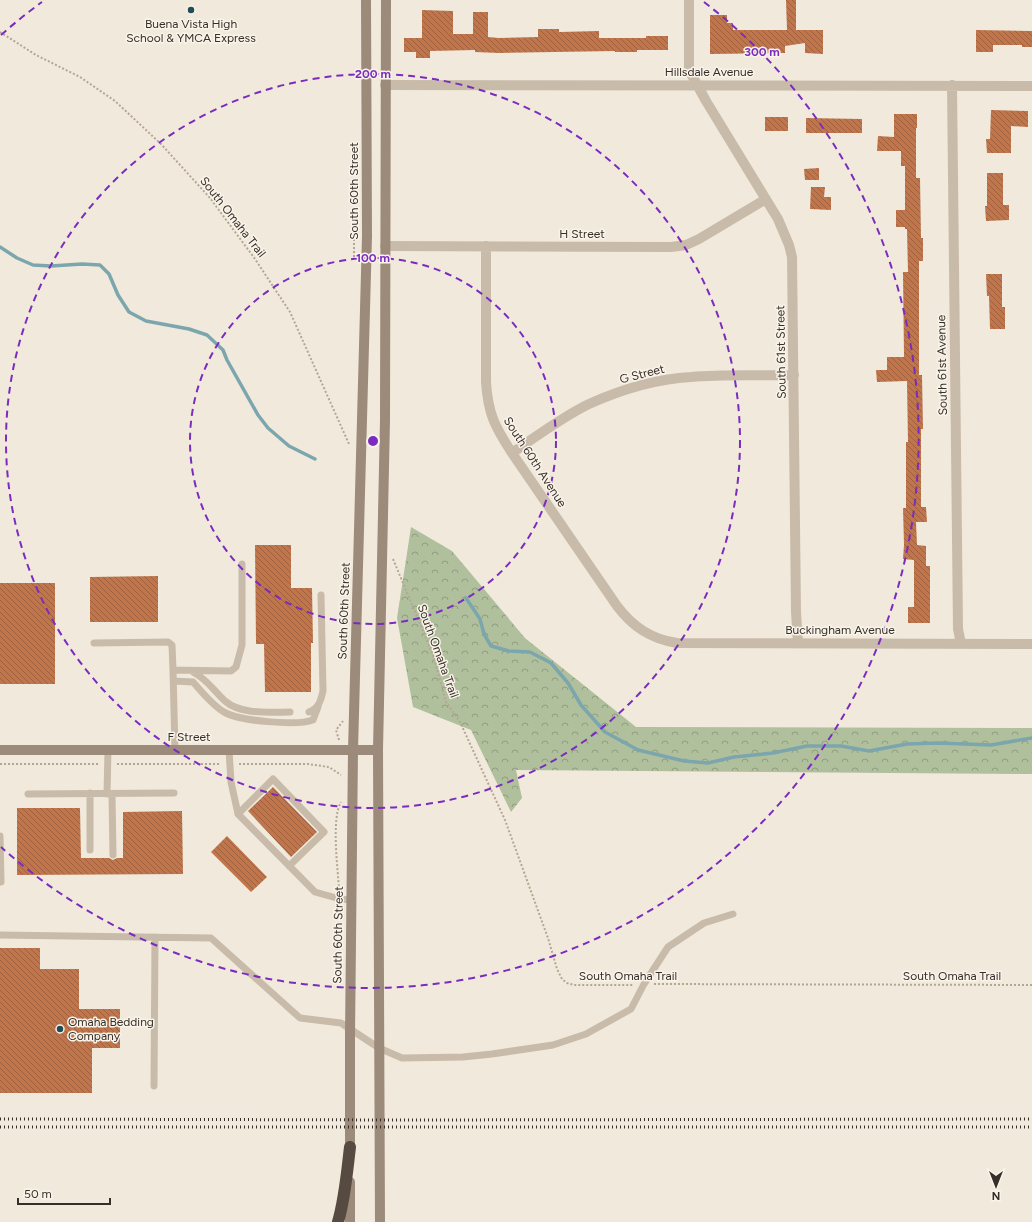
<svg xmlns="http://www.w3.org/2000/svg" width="1032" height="1222" viewBox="0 0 1032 1222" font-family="Figtree,sans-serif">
<defs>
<pattern id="forest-crowns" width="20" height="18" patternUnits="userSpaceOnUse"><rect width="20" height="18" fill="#b0c09d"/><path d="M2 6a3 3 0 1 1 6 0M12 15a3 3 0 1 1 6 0" fill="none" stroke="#909c80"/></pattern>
<pattern id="building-back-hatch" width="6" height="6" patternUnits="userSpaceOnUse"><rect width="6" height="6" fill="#c1754a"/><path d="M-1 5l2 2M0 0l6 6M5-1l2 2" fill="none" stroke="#9e603e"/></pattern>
</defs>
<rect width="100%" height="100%" fill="#f1eadc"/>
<path fill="url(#forest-crowns)" d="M411,527l41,24 73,87 111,89 396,1v46l-516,-4 6,28 -11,14 -40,-82 -58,-23 -16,-89z"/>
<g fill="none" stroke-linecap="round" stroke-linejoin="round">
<path stroke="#7ca6ad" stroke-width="3.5" d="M0,247l17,11 16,7 18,1 31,-2 18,1 9,9 9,21 11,17 17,9 43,8 18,6 16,15 4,10 31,55 10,13 21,18 26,13
M466,598l14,21 4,15 7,12 18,5 21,1 21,11 17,20 13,22 24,27 33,18 46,11 24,2 26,-6 39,-4 34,-7h34l28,5 38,-7 31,-1 53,2 41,-7"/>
</g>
<path fill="url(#building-back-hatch)" d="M786,0h10v30h27v24l-18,-1v-10l-20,3v7l-75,1v-39h17v8h6v7h54z
M422,10l31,1v23h20v-22h15v25l11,1 39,-1v-8h21v3l40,-1v7h47v-2h22v14h-31v2h-22v-1l-116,2 -24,-1v-2l-45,1v7h-14v-6h-12v-14h18z
M976,30l56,1v16h-10v-2h-29v7h-17z
M991,110l37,1v16l-17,-1v27h-24l-1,-14h4z
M894,114h23v14h-1v50h4l1,60h2v23h-4v114h3l1,54h-2v78h5l1,15h-11l1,23 9,1v20h4v57h-22v-16h6v-47l-11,-1 1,-14 -1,-37h3v-66h2l-1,-61 -30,1 -1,-12h11v-13h17l-1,-85h5l-1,-43h-2v-2h-9v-17h9v-44h-4v-15h-24l1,-15 16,1z
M765,117h23v14h-23z
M806,118l56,1v14h-56z
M819,168v12h-14l-1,-11z
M987,173h16v32h6v15l-23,1 -1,-15h2z
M811,187h14l-1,10h7v13l-21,-1z
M986,274h16v33h3v22h-15l-1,-33h-2z
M255,545h36v43h21l1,55h-2v49h-46l-1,-48h-8z
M158,576v46h-68v-45z
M0,583h55v101h-55z
M273,787l44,45 -26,25 -43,-46z
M17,808h63l1,50h28l4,2 4,-2h6v-46l59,-1 1,63 -166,1z
M227,836l40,41 -16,15 -40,-40z
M0,948h40v21h39v40h41v39h-28v45h-92z"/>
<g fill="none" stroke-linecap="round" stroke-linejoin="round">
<path stroke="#b5a593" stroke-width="2" stroke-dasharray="2 2" stroke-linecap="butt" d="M0,32l36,23 44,22 35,24 46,43 49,54 45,61 35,53 59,132
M354,257v-72
M393,559l40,96 13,47 14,20 45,98 43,118 9,31 5,10 5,4 7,2h60
M339,740l-3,-10 7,-9
M0,764h99
M117,764h104
M239,764h69l21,3 12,8
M339,890c-1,-21 -8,-71 2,-88
M654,984l378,1"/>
<path stroke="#c9bba9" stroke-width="7" d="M94,643l74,-1 4,3 1,25 2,80
M173,670l58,1 5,-4 6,-22v-81
M193,672c15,8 20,18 32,29 16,14 45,11 65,11
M174,681l19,1c9,10 19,23 31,30 14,9 73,14 89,8l5,-13
M309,712c10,-4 12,-12 14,-21l-2,-96
M229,750l2,32 7,32 77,78 25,7 11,1
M90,793v57
M28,794l146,-1
M107,794l1,-44
M112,794l1,61
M238,814l35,-35 51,53 -35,34
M0,836l1,46
M0,935l211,3 89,80 41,5 38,25 23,10 61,-1 29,-3 61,-9 33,-11 45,-25 13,-25 24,-37 36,-24 29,-9
M154,1086l1,-149"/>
<path stroke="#c9bba9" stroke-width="10" d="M689,0v70l17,31 72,118 11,26 3,12 4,355 2,31
M385,85l647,1
M952,85l6,544 3,15
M385,246l286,1 15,-2 13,-6 67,-40
M486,246v136c2,32 9,45 26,71l105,153c16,21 34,33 60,37l355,1
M512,453c25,-17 50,-36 77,-49 31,-14 67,-25 102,-27 34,-3 69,-1 103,-2"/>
<path stroke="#9c8a7a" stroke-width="10" d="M0,750h378
M350,1154v-118l3,-286 14,-514 -1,-236
M350,1182v40
M380,1222l-2,-472 7,-330 1,-420"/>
<path stroke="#574a40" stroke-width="12" d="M338,1222c7,-24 9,-50 12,-75"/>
<path stroke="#362e28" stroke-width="3" stroke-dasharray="1 3" stroke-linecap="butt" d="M0,1119l406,1 626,-1
M0,1127h1032"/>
</g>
<g fill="none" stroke="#7b2cbf" stroke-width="2" stroke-dasharray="7 5">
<circle cx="373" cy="441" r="183"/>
<circle cx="373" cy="441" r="367"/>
<path d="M1 35A550 550 0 0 1 42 2M704 2A550 550 0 1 1 1 847"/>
</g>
<g fill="#1f4c56" stroke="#f9f3e9" stroke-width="1.5">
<circle cx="191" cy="10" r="4"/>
<circle cx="60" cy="1029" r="4"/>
</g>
<g text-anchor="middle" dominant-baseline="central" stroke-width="3" stroke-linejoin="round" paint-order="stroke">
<g font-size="12" fill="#362e28" stroke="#f9f3e9">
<text x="191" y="24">Buena Vista High<tspan x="191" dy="14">School &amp; YMCA Express</tspan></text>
<text x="68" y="1022" text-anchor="start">Omaha Bedding<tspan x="68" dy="14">Company</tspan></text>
</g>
<g font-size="12" fill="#362e28" stroke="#f9f3e9">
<text x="709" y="72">Hillsdale Avenue</text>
<text transform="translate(354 191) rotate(-90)">South 60th Street</text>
<text transform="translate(233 217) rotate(52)">South Omaha Trail</text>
<text x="582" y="234">H Street</text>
<text transform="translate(781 352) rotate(-91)">South 61st Street</text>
<text transform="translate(942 365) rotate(-91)">South 61st Avenue</text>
<text transform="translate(642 374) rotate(-14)">G Street</text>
<text transform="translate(535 462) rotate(57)">South 60th Avenue</text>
<text transform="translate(344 611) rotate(-88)">South 60th Street</text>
<text x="840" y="630">Buckingham Avenue</text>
<text transform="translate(438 651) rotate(70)">South Omaha Trail</text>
<text x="189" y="737">F Street</text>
<text transform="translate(338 935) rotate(-89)">South 60th Street</text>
<text x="628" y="976">South Omaha Trail</text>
<text x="952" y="976">South Omaha Trail</text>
</g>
</g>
<circle cx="373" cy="441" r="6" fill="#7b2cbf" stroke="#f9f3e9" stroke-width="2"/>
<g font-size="12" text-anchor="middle" font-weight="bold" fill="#7b2cbf" stroke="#f9f3e9" stroke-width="3" stroke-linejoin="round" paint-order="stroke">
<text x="762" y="56">300 m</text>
<text x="373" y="78">200 m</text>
<text x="373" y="262">100 m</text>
</g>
<g transform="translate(996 1186) rotate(180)" stroke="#f9f3e9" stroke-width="3" paint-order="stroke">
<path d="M0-3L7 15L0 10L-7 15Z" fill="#362e28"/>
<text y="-6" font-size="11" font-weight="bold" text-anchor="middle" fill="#362e28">N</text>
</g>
<path d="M18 1198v6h92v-6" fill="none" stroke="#362e28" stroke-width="2"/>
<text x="24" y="1198" font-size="12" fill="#362e28" stroke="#f9f3e9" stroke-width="3" paint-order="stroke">50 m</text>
</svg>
